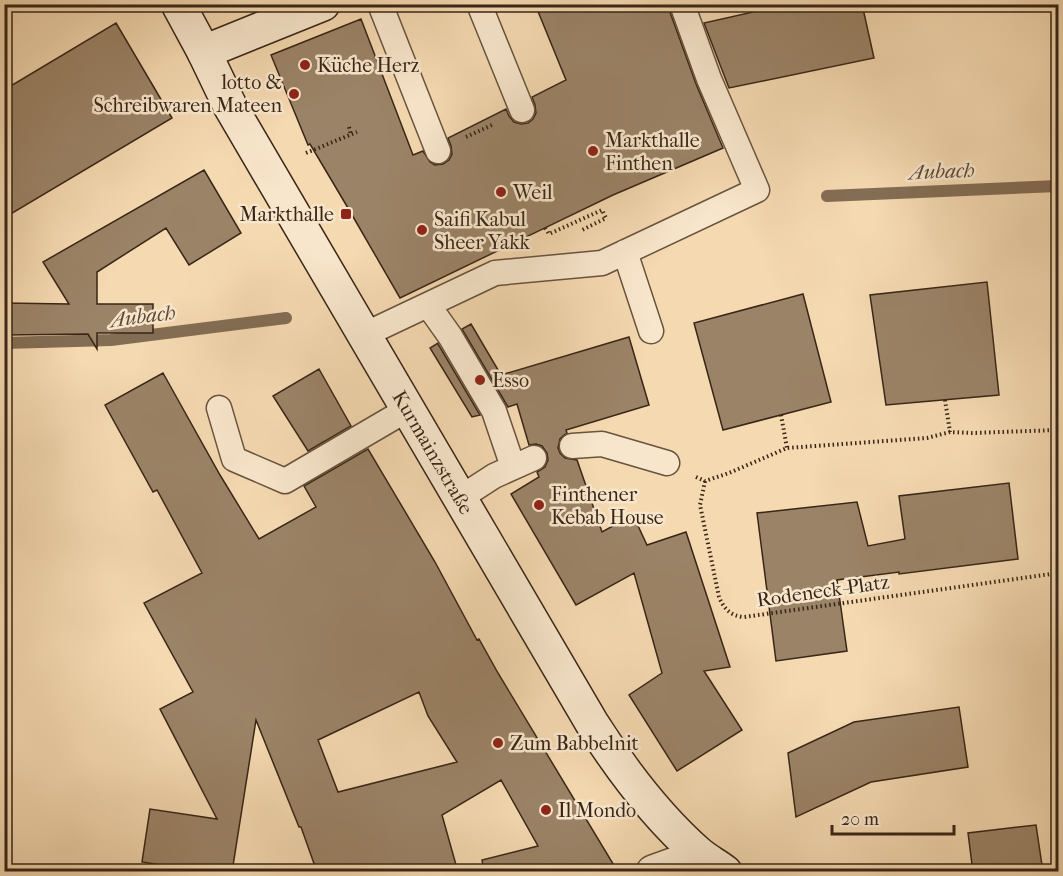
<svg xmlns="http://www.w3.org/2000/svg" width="1063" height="876" viewBox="0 0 1063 876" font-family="'IM FELL French Canon',serif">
<rect width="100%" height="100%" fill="#f5d9b1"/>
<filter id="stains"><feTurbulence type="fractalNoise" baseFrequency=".00333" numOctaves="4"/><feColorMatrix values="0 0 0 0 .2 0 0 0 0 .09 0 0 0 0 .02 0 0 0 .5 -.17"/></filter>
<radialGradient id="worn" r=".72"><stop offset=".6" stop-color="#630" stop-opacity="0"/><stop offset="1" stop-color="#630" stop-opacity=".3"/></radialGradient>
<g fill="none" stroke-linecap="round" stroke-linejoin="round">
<path stroke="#836d54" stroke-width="12" d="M827,196l231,-10
M4,343l107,-3 175,-22"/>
</g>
<path fill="#9b8367" stroke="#392617" stroke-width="1.5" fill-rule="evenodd" d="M535,4h132l29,80 27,64 -110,47 -213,103 -52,-90 -38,-64 -2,1 -37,-90 90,-36 52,136 10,-4 7,11 5,3 8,-1 6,-4 3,-6 -1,-8 -3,-8 58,-29 3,7 5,6 7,2 7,-1 5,-4 3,-6 -1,-8 -3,-8 34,-17z
M789,4h73l12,54 -145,30 -25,-65z
M116,23l56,95 -168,100v-128z
M204,170l37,63 -52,32 -23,-37 -69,44v32h56v29h-56v16l-9,-15 -84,1v-32l65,1 -26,-42z
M987,282l12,113 -113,10 -16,-110z
M803,294l28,108 -108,28 -29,-107z
M471,324l30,51 128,-38 20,68 -83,25 1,3 -3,2 -4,4 -2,9 2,5 5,5 12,2 25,72 31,-17 14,30 39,-13 44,135 -26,4 38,59 -65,41 -48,-76 33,-22 -28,-100 -58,32 -65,-111 28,-17 -2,-5 8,-5 3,-7 -1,-7 -5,-7 -6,-2 -7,1 -12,-41 -9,3 -46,-78z
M438,343v1l42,71 -8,2 -42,-69z
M319,369l32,57 -43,25 -35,-55z
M163,373l57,102 39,64 57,-32 -12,-21 64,-37 67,113 42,78 2,-1 19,34 120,199h-134l-2,-12 56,-14 -37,-66 -59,35 16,57h-141l-16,-45h-2l-43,-107 -24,152h-28l-62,-10 8,-53 67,10 -57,-110 33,-17 -49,-89 58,-30 -45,-83 -4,2 -48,-87zM419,692l9,24 29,46 -119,30 -20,-52z
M1009,483l9,76 -119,15v-2l-62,8 10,71 -71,10 -19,-148 100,-11 11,44 37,-7 -6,-43z
M959,707l9,60 -97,15 -75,35 -8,-64 66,-31z
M1036,825l7,47h-70l-5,-39z"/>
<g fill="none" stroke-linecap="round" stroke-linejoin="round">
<defs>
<path id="lane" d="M380,4l58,147
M479,4l43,106
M625,252l26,79
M428,305l22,31 44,75 19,56
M364,335l131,-62 107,-10 155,-73 -48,-111 -27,-75
M219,408l15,51 51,22 123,-72
M572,446l30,-2 65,19
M460,498l34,-22 40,-18"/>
<path id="street" d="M653,872l47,-17"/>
<g id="secondary">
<path id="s1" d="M178,4l26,48 26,54 363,619c30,47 63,91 105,128 8,7 18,12 27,19"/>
<path d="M204,52l119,-48"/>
</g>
</defs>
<use href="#lane" stroke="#68533e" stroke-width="27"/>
<use href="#street" stroke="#68533e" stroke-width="36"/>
<use href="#secondary" stroke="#392617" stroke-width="36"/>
<path stroke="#392617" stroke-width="4" stroke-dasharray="1.5 3" stroke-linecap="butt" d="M349,127l2,8
M466,137l26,-12
M306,153l51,-21
M545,228l4,6 53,-24 4,8 -24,12
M945,400l5,32
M781,415l6,33
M696,477l9,4 24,-8 58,-25 140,-10 23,-6 22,1 86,-3
M705,481l-5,24 19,92c5,12 12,19 25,20l314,-44"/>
<use href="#lane" stroke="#f8e6cc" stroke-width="24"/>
<use href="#street" stroke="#f8e6cc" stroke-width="33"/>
<use href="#secondary" stroke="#f8e6cc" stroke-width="33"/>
</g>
<g fill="#8f2418" stroke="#f8e6cc" stroke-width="2">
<circle cx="305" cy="65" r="6"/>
<circle cx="294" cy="94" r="6"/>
<circle cx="593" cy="151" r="6"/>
<circle cx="501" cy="192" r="6"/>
<rect x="340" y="208" width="12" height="12" rx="3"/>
<circle cx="422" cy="230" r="6"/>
<circle cx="480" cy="380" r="6"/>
<circle cx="539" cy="505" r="6"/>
<circle cx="498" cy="743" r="6"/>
<circle cx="546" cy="810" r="6"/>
</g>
<g text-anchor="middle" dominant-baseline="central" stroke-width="5" stroke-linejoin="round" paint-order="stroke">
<g font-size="20" fill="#392617" stroke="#f8e6cc" text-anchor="start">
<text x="317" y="65">Küche Herz</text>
<text x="282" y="82" text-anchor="end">lotto &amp;<tspan x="282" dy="23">Schreibwaren Mateen</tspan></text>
<text x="605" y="140">Markthalle<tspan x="605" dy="23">Finthen</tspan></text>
<text x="513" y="192">Weil</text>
<text x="334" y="214" text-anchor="end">Markthalle</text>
<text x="434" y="219">Saifi Kabul<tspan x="434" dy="23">Sheer Yakk</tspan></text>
<text x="492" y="380">Esso</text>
<text x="551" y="494">Finthener<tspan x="551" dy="23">Kebab House</tspan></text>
<text x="510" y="743">Zum Babbelnit</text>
<text x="558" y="810">Il Mondo</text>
</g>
<g font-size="20" fill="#392617" stroke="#f8e6cc">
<text stroke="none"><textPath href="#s1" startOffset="516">Kurmainzstraße</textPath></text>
<text transform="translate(823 591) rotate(-8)">Rodeneck-Platz</text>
</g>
<g font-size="21" font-style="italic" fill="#5e4936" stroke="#f8e6cc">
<text transform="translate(942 171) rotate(-2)">Aubach</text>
<text transform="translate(143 316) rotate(-7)">Aubach</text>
</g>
</g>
<rect width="1063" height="876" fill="none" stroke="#f5d9b1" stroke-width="24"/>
<rect x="6" y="6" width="1051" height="864" fill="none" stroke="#392617" stroke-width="3"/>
<rect x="12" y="12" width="1039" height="852" fill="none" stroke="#392617" stroke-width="1.5"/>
<path d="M832 825v9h122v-9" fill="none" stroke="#392617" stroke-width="3"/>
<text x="841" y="825" font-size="18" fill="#392617" stroke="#f8e6cc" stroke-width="4.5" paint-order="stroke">20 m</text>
<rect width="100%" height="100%" filter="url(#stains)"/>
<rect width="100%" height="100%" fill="url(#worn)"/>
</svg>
